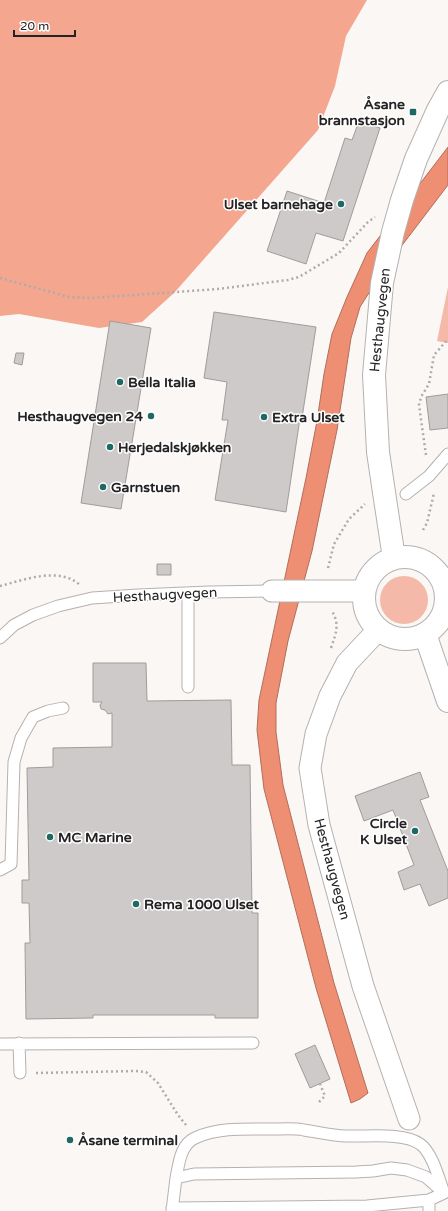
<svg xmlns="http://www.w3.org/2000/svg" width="448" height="1211" viewBox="0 0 448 1211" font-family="'Varela Round',sans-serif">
<rect width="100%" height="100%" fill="#faf7f5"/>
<path fill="#f4b9a8" d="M448,287v56l-11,-2z
M380 600a24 24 0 1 1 48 0a24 24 0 1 1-48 0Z"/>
<path fill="#f4a68f" d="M0,0h367l-21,36 -11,50 -17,44 -144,163 -32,29 -43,6 -80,-14 -19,2z"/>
<path fill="#ee8f73" stroke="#b16e5b" d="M448,147v38l-64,84 -24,38 -9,31 -14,92 -25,121 -24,90 -12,62v29l7,53 51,198 34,110 -8,6 -9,4 -35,-115 -52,-199 -7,-59 2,-30 47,-222 11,-57 7,-47 8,-40 15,-37 20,-44z"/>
<path fill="#cdcac9" stroke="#a09c9b" d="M359,121l21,7 -37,113 -27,-8 -10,31 -39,-13 20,-60 37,12 21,-65 7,2z
M214,312l102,15 -14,91h-2l-14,94 -71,-12 13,-80h-6l5,-38 -23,-4z
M110,321l41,7 -30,181 -40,-6z
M16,353h8l-2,12 -8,-2z
M448,394v34l-18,2 -4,-33z
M157,564h14v11h-14z
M93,663h53l1,38 84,-1 1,65h18l2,148h6v105h-43v-3h-122v3l-67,1 -1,-76h5l-1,-40h-7v-23h7l-2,-112 26,-1v-19l59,-1v-34l-4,1 -3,-4 -4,-1 -1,-4 2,-3h-9z
M420,772l9,25 -9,3 28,71v27l-19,8 -9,-22 -16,6 -6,-18 16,-7 -21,-55 -29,11 -9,-25z
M315,1045l15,34 -20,9 -15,-34z"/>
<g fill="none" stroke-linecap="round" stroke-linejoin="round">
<defs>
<path id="service" d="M406,494l23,-18 19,-22
M188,593v94
M0,638l14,-13 19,-10 25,-9 34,-8 46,-3 71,-3 63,-1
M0,870l11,-6 3,-102 7,-24 12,-21 15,-6 15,-3
M19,1043l1,30
M0,1044l253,-1
M176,1178c3,-14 4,-33 19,-40 23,-11 53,-9 78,-9 10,0 21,-1 31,1 14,2 28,6 42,6 21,1 57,-4 74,8 12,8 19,35 24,49
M172,1208l195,-2 62,-6 15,-7
M172,1211l4,-33 18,-4 162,-2 17,-1 18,-3 16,2 19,7 16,14
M429,1211v-11"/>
<path id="minor" d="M272,591h92
M378,630l-31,33 -17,33 -14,38 -6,34 9,57 44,161 46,133"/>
<path id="secondary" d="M364 598a41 41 0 1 1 82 0a41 41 0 1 1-82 0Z
M394,558l-9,-59 -7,-47 -4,-77 8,-92 11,-51 9,-32 14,-41 22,-49 10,-18
M425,634l23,67"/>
</defs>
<use href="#service" stroke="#b5b1b0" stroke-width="13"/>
<use href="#minor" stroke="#b5b1b0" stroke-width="23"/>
<use href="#secondary" stroke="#b5b1b0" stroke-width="24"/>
<path stroke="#aeabaa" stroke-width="2.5" stroke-dasharray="2 3" stroke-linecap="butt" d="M0,278l69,19 22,1 127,-9 70,-9 11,-3 40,-24 29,-31 7,-5
M426,455l-7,-50 2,-8 8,-13 5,-29 14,-16
M423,530l4,-7 7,-30
M328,568l6,-24 15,-25 16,-15
M0,586c24,-6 58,-20 80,-1
M331,648c5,-15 9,-23 1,-37
M36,1073l100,-2 10,1 12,11 20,32 8,10
M319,1102l6,-6 -5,-12"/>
<use href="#service" stroke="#fff" stroke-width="11"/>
<use href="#minor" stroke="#fff" stroke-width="21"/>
<use href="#secondary" stroke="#fff" stroke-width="22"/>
</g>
<g fill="#1e6963" stroke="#fff" stroke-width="1.5">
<rect x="409" y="108" width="8" height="8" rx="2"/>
<circle cx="341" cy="204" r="4"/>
<circle cx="120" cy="382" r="4"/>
<circle cx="151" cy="416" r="4"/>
<circle cx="264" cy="417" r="4"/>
<circle cx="110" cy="447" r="4"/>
<circle cx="103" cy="487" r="4"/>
<circle cx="415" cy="831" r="4"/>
<circle cx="50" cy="837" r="4"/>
<circle cx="136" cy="904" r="4"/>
<circle cx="70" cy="1140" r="4"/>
</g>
<g text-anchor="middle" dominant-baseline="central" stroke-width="3" stroke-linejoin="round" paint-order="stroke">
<g font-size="14" font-weight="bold" fill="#242222" stroke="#fff" text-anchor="start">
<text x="405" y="104" text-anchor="end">Åsane<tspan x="405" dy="16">brannstasjon</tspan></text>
<text x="333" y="204" text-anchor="end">Ulset barnehage</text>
<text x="128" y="382">Bella Italia</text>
<text x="143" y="416" text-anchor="end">Hesthaugvegen 24</text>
<text x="272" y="417">Extra Ulset</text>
<text x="118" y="447">Herjedalskjøkken</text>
<text x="111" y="487">Garnstuen</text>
<text x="407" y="823" text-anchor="end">Circle<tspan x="407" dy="16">K Ulset</tspan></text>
<text x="58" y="837">MC Marine</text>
<text x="144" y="904">Rema 1000 Ulset</text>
<text x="78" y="1140">Åsane terminal</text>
</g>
<g font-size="14" fill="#242222" stroke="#fff">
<text transform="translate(380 320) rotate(-84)">Hesthaugvegen</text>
<text transform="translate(165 595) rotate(-3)">Hesthaugvegen</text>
<text transform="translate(332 869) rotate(75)">Hesthaugvegen</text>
</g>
</g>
<path d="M14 30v6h61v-6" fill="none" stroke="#242222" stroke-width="2"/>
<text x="20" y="30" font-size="12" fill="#242222" stroke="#ffffff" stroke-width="3" paint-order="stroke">20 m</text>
</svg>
